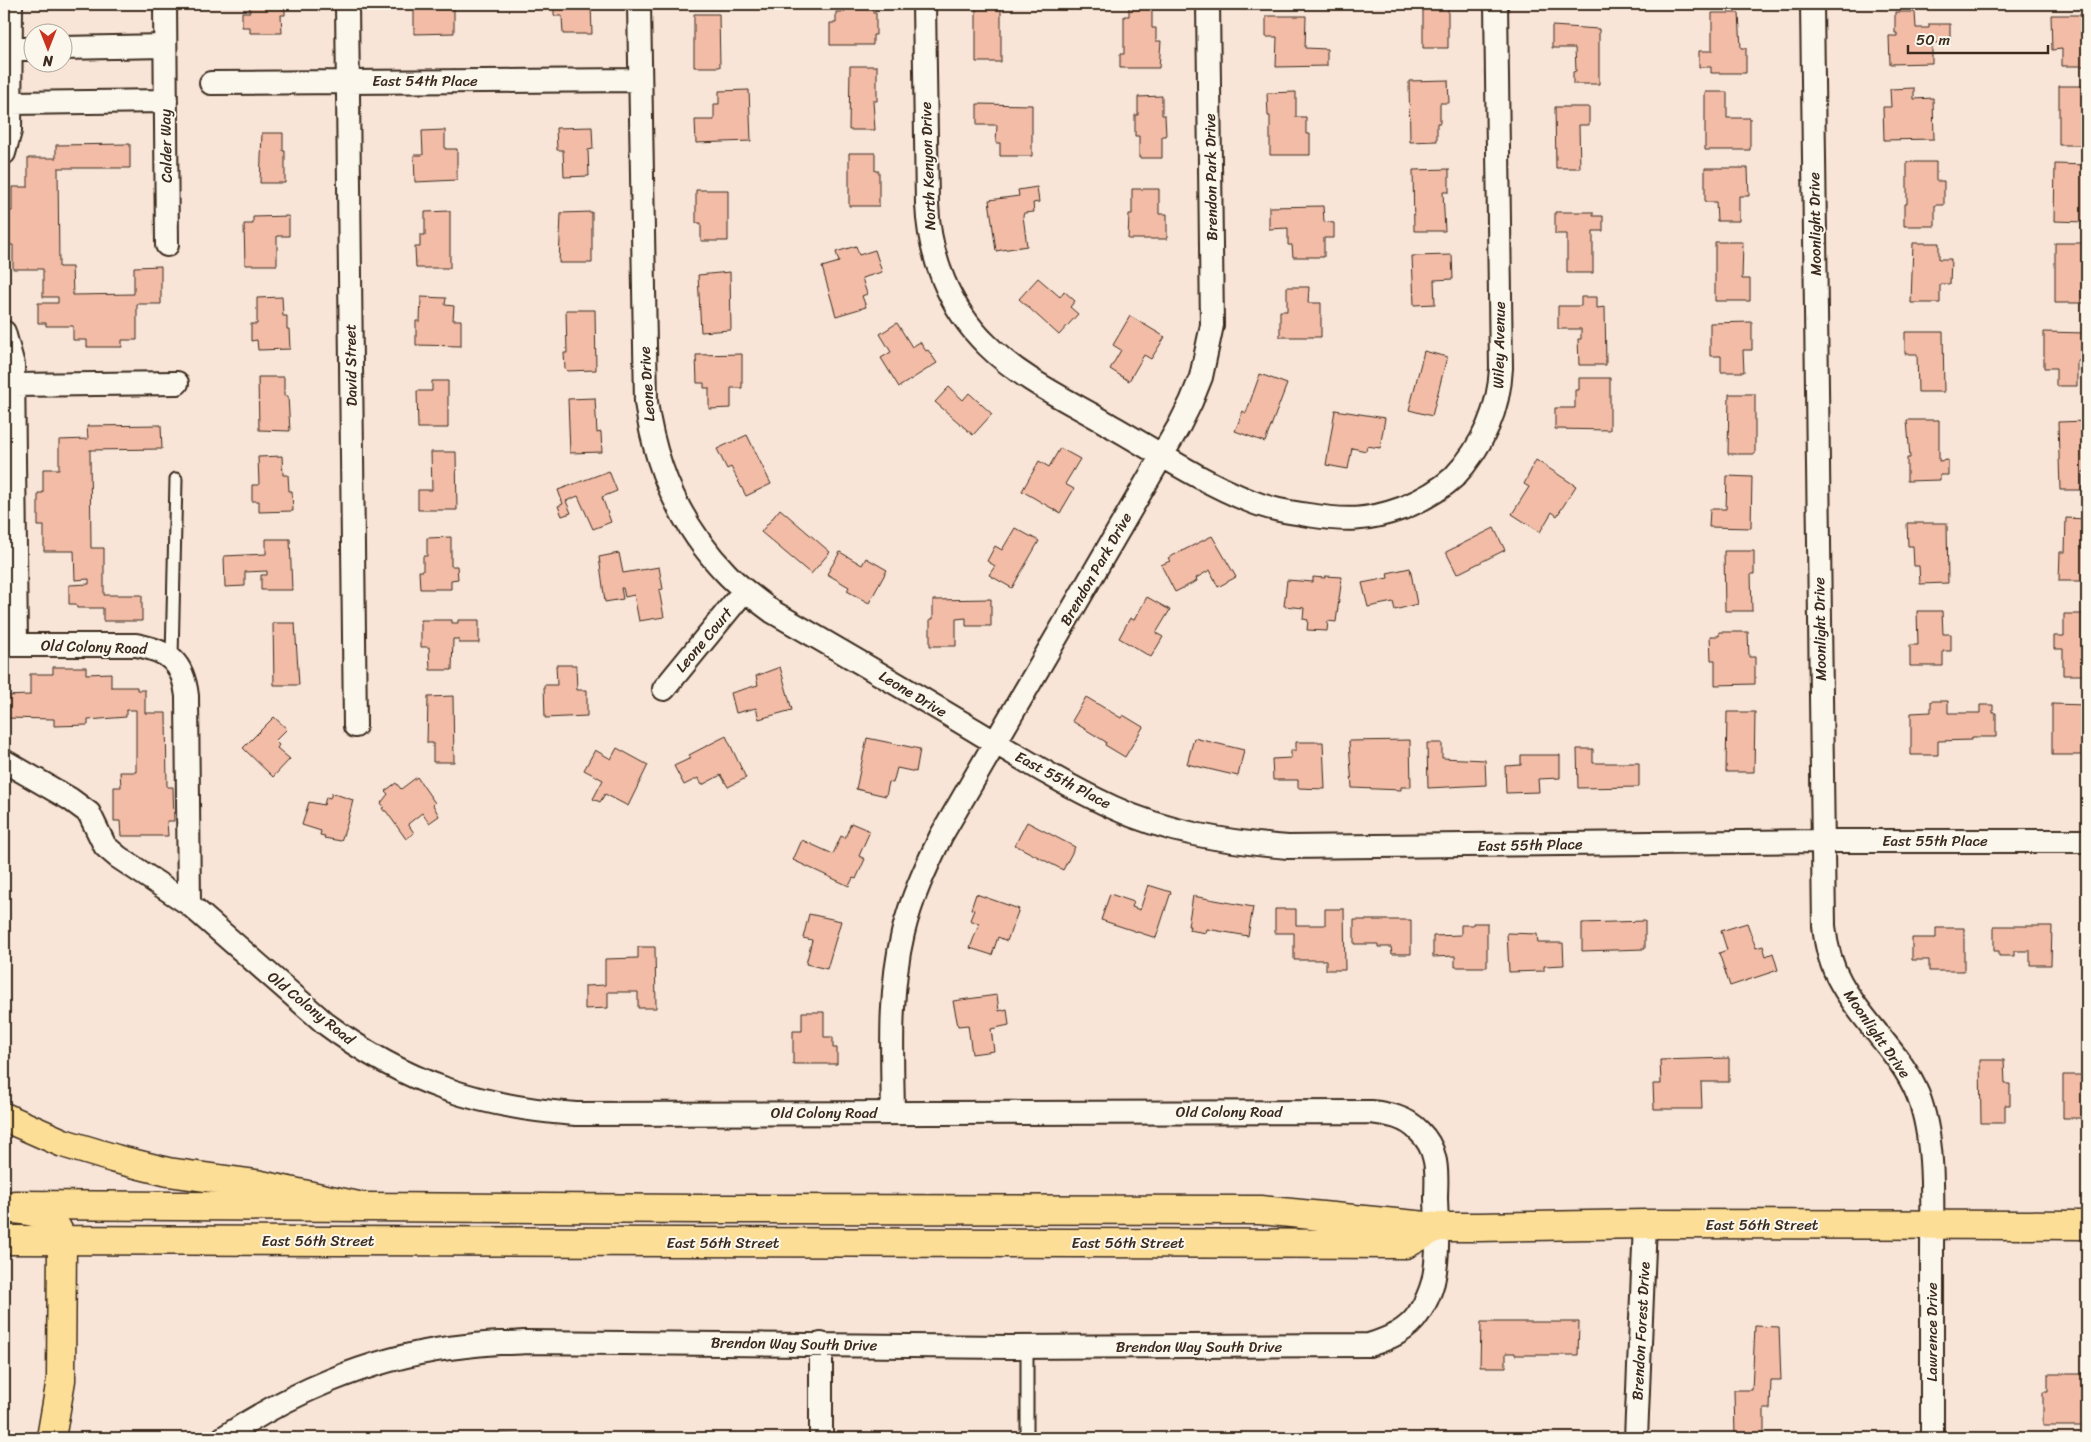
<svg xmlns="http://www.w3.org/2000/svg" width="2091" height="1442" viewBox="0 0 2091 1442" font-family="Sriracha,sans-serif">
<rect width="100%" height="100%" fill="#f8e5d7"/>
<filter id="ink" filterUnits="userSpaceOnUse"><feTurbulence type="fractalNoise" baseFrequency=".02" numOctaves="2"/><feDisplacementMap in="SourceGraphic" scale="10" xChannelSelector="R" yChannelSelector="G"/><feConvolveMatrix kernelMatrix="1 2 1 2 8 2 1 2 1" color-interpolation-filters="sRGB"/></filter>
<g filter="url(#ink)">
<path fill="#f2bca6" stroke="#3b2a1e" d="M249,4h36v11h-4l1,18h-32v-6h-8v-15h8z
M429,4h25v29l-40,1v-28h15z
M554,4h37l1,30h-29l-1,-18h-8z
M845,4h28v9h3v22h-3v10h-43v-22h6v-11h9z
M1423,4h25v44h-25z
M1129,7h23v21h4v13h5l-2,27h-39v-14h4v-38h5z
M976,8h25v54h-25z
M1895,12h20l1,16h13v-4h21v18l-18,1v20l-42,1 -1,-28h8v-3h-2z
M1712,13h27l2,35h5v25h-35v-6h-12v-16h13z
M694,14h25l1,53h-26z
M2051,15h36l-2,51h-23v-17l-10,1z
M1266,16h40l-1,32 22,1v17l-51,1 1,-30h-11z
M1552,26l47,3v55h-26v-12l3,-1 -1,-23h-23z
M850,66h27v35h-4l2,29h-26z
M1448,80l1,23h-9v20h-3v18l-27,1 -1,-61z
M2059,86h28v59h-28z
M1914,88v11l19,-1 1,41 -50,1 -1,-33h8l-1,-18z
M749,90l2,51 -55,2 -1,-23h19v-16h5v-13z
M1296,92v25h10v17h4v21h-40v-39h-2l-1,-23z
M1705,92h22v26h23v32h-45z
M1162,96v19h3l1,21h-4v22h-23v-22h-4v-21h3v-18z
M977,104l55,1v51h-32v-13h-4l1,-18h-20z
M1555,107h34v18h-10l1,43h-24z
M592,127l1,22 -5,1 1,26 -25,1 -1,-27h-6l-1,-22z
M445,130v19h12v31l-42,2 -1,-27h9l-1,-24z
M262,133h21v18h2v32h-25z
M130,144v24h-72l1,99h13l1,28 61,-1v-27l27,-1v38h-24v36h-15v7h-35v-7h-14v-14h-27v-3h-8v-20h20v-6h-15v-28h-30v-24h-6v-34h5v-24h16v-29h28v-13z
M849,153h26v18h4v35h-30z
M1907,162h29v19h8v24h-9v21h-31v-22h3z
M2055,164l32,1 -1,57 -32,-1z
M1705,168h43l1,28h-10v25h-22l-1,-19h-11z
M1449,169v23h-6l2,39h-31l-1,-61z
M1037,187l2,15 -6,1 1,9 -10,1 -1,3 4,30 -31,5 -7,-51 30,-4 -1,-6z
M1132,189h27v25h8v25h-39l1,-25h3z
M696,190h32v51h-27v-18h-5z
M1323,206l1,16 10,1v15h-10v19h-31l-1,-12h-4v-17l-19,1v-22z
M450,211v57h-34l-1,-21h5v-12h5v-23z
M592,212v51h-33l2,-50z
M1555,212h38v4h10v15h-10v42h-26v-39h-12z
M289,216v20h-12v29h-32l-1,-41h9v-7z
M1715,242h28l-1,37h8v22h-35z
M1913,243h26v16h12l-1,25h-10v19h-29z
M2055,243h27v39h5v21h-32z
M856,246l3,9 16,-5 7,22 -20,6 5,16 -5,2 4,11 -30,9 -14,-49 17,-5 -3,-10z
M1452,255l1,24 -19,1 1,24 -21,1 -2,-49z
M730,272l1,58 -30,2 -3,-57z
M1038,278l22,19 4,-6 11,10 -5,6 8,7 -19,21 -40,-36z
M1287,287h22l-1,16h13v34h-41v-26h7z
M282,297l1,19h4v13h2l1,20 -32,1 -1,-10 -6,1v-17h6v-26z
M421,297l25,1 -1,7 9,1 -1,14h8v26l-45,-1v-24h4z
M1581,297h16v11l8,-1 1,58h-27l-1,-26h3v-10h-23v-23h23z
M566,310h29l1,60 -29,1 -2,-2 -1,-16h3z
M1130,316l35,21 -14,22 -7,-4 -15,26 -19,-12 11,-19 -8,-5z
M1752,322v28h-9l1,22h-23v-16h-11v-33z
M897,323l15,24 8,-5 6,9 2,-1 9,13 -38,24 -18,-29 10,-6 -11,-18z
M1905,332h38l1,60h-26l-1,-38h-12z
M2044,332l43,1v28h-10v25h-21v-18h-12z
M1424,351l23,6 -15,59 -23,-6z
M742,354v34h-11v20l-22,1v-21h-5v-5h-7l-1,-28z
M1260,374l27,10 -22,58 -30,-11 8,-20 3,2z
M258,377h26v19h4l2,35 -31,-1z
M1579,378h31v52l-55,-1v-21h20v-18h4z
M432,381h16v47h-30l-1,-37h15z
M949,387l14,13 6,-7 23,21 -19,21 -38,-33z
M1729,394h26v60h-27z
M595,398l2,35 4,-1 1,20 -32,1 -2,-54z
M1335,410l50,8 -5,30 -13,-2 -1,5 -14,-3 -4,21 -22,-4z
M1907,420h32v41l9,-1v15h-8v5l-33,1v-23h3z
M2087,421v51h-5v18h-22l-2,-68z
M161,425l1,24 -72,1 1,98h13v47h38v26h-39v-13h-26l-1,-4h-7v-19l20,-1v-5l-14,1 -1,-29h-30v-25h-6v-33h5v-24h16v-29l29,-1 -1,-13z
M747,435l24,49 -25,12 -15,-29 -4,2 -10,-20z
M1060,448l20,11 -15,25 9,5 -14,24 -38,-22 17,-30 10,6z
M431,452h25l1,58h-39v-20h14z
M282,456l1,19h5l1,16h3l1,20 -34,1v-11h-7v-16h7l-1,-28z
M1536,460l40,26 -19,30 -5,-4 -12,20 -28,-18 17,-27 -5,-3z
M609,471l8,20 -15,6 9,25 -18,7 -15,-33 -12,5 5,12 -9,3 -4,-10 5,-2 -5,-14z
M1727,476l25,1 -1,51 -42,-1 1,-18h16z
M780,509l50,43 -19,22 -50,-42z
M2066,518l21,1v62h-28l1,-29h5z
M1907,523h40l1,60 -28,1 -1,-18h-5l-1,-20h-5z
M1015,528l24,13 -27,47 -23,-13 6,-9 -8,-5 8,-15 7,4z
M1494,528l11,22 -48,24 -11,-22z
M1212,536l24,41 -18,10 -8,-17 -14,8 1,3 -22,11 -14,-27 9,-4 -2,-3z
M451,537v29h6l1,13 -7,1v9h-31l-1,-18h4v-15h4v-18z
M266,539h24l2,51h-31v-15h6v-4l-22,1v14l-20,1 -1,-31 42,-2z
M1724,551h30v23h-3l1,37h-27z
M840,552l22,13 4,-7 21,12 -18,33 -22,-12 2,-4 -22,-13z
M619,553l4,20 36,-6 4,22 -4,1 5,27 -25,4 -5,-26 -9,2 -2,-9h-2l2,11 -18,3 -6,-45z
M1410,568l7,36 -22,6 -2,-8 -25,5 -6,-24 26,-5 -1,-5z
M1325,576l17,1 -6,45 -8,-1 -1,10 -20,-1 1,-10 -5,-1 1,-11 -20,-2 3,-26 26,2v-5l12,1z
M1147,597l23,13 -14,23 7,4 -12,20 -32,-19 11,-20 4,2z
M991,599v27h-25v-8l-10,1v27h-26v-27h3v-19z
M1917,611h25l1,23h8v17h-8v15h-33v-21h8z
M2064,614h23v61h-24v-26h-9v-13h10z
M421,620h31v3h6v-3h21v23h-20v-4h-6l-1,31h-22l-1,-23h-8z
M273,623h22l4,62h-25z
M1719,632h29l1,25h6v27l-40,1v-25h-4l-1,-24h9z
M556,665h20l1,25h10v26l-42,2 -1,-33h13z
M53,667h33v7l25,-1v14h26v3h8v23h21l1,74h6l1,34h-7l1,15h-47l-1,-15h-6v-34h7l-1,-15h16v-62h-10v7l-38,3v5l-34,1v-7l-50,-1v-22l26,-1v-21h23z
M780,667l12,43 -33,9 -3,-11 -20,5 -5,-20 27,-8 -2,-9z
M453,696l1,66h-21v-19h-6l1,-46z
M1086,697l35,21 2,-3 20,12 -18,30 -20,-12 1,-3 -34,-21z
M1931,701h17v12h32v-8h13v8h3v24h-24v3l-34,1v14h-27v-42l20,-1z
M2052,704l35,1 -2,50h-33z
M1727,712h28l-1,60h-28z
M274,717l13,12 -12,12 4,4 -2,3 13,11 -17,18 -30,-29z
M726,736l20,42 -18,9 -7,-12 -19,10 -4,-7 -14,7 -10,-19 17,-8 -2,-3z
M867,738l53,11 -4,23 -19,-4 -4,15 -4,-1 -3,14 -30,-7z
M1194,738l50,12 -6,26 -51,-12z
M1410,740l1,47h-10v3l-49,-2 -3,-47z
M1296,742h27l2,47 -27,-1v-8h-25l-1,-21 19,-1v-8h5z
M1427,743h15v15l43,2 1,25 -58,3z
M617,748l31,17 -20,41 -23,-12 -5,8 -7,-3 10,-19 -19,-10 11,-20 16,9z
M1577,749h16v14h46v24l-61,1z
M1521,755h39v23l-22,1 1,13 -33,1 -1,-27 16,-1z
M417,777l18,26 -2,2 6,11 -10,7 -7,-10 -14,11 6,9 -8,6 -20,-28h-2l-2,-3 2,-1 -3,-4 7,-9 -3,-3 11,-8 5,6z
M332,793l21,7 -6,24 -6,17 -17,-3 1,-2 -5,-1 1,-4 -19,-6 7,-23 15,3 2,-8 4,1z
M1027,822l48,25 -12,23 -48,-25z
M851,823l19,8 -11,25 6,3 -9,20 -3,-1 -4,8 -56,-26 9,-20 31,14 8,-18 4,2z
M1148,885l23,7 -15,46 -55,-18 9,-26 24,8 -2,5 8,3z
M976,894l43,15 -12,32 -9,-4 -6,18 -22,-7 9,-24 -9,-4 4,-10 -3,-1z
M1193,896l60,11 -5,29 -41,-7 -1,4 -17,-3 1,-4h-2z
M1275,909h21v16h29v-16h19l1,61h-19v-10h-32v-27h-19z
M809,914l32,7 -14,48 -21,-5 6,-24 -9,-2z
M1354,920h57v34h-19l-1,-7h-13v-3h-24z
M1645,921v28l-63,2v-28z
M1473,923h14v44h-32v-11l-22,1v-21l28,-1v-10h12z
M1747,923l9,25 7,-2 3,10 7,-3 5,17 -48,16 -11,-33 8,-3 -6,-19z
M1994,926h58l-1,39h-21v-14h-16v5h-15v-5h-5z
M1936,928h28v43h-35v-11h-17v-22h24z
M1507,933l30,1 1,9h25l1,22 -20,1v5l-35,1z
M638,947h17l1,61h-18v-16h-30v16l-23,1v-23l20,-1v-26l33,-1z
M997,995l2,16 8,-2 2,16 -18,4 3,22 -22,3 -4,-29 -10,1 -5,-25z
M802,1012h22v25h9v11h4v16h-44v-33h9z
M1729,1058v24h-28l1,27h-48l-1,-25h8l-1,-24z
M1980,1060h24l1,24h5v21h-5v18h-24z
M2063,1075h24v34h-3v9h-21z
M1481,1322h98l-1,33h-63v-2h-9v14h-26z
M1755,1326l24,1 2,53h-10l-1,29h-6v29h-29l-1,-48h18z
M2086,1371h1v55h-44v-34h5v-18h38z
M498,1434l32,1v3h-32z"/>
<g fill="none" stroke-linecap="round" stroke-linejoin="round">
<defs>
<path id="lane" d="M172,658l4,-179
M1027,1438v-91"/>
<path id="street" d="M165,4l2,241
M347,4l8,722
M639,4l7,398c9,65 34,123 80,171 14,15 31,27 47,39 68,39 136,79 203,119 45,27 89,54 136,76 55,26 116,35 176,40l535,-6h264
M924,4l3,200c2,52 22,104 60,141 34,34 80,55 121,79 46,26 92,57 142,77 19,8 38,11 58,14 38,6 59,6 95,-7 19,-8 36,-17 51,-31 29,-31 45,-67 47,-109l-5,-364
M1812,4l12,922c2,20 7,40 17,57 22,40 60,70 77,112 18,47 14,109 14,158 0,62 0,123 0,185
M62,48l103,-2
M11,49h21
M211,83l429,-3
M11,103l155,-2
M4,153l6,-22 1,-127
M4,332l9,33 3,280
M14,385l163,-2
M4,645h132c33,6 47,17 51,51l2,208
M664,689l80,-98
M4,761l66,38 19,14 16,33 13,11 71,47 137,120c79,59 153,83 250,90l795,-2c17,2 35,5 48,19 7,7 13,16 15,26 4,13 2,28 2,42 1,27 3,57 -3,83 -3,11 -8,22 -14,31 -11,18 -31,26 -50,32l-359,2 -485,-5c-9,1 -17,1 -26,1 -17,1 -34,3 -50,5 -81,11 -159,45 -226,90
M893,1113c-1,-61 -4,-121 10,-180 8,-34 23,-66 38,-97l238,-410 12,-24 10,-25 11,-52 -4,-321
M821,1344v94
M1636,1438l9,-214"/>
<path id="primary" d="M15,1205l688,4 557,1 177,17h42l166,-3 442,1
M4,1240l1402,4 31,-17"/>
<path id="highway" d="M4,1117l59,26 53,16 52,13 88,12 102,22
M4,1208c27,3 50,2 58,33l-1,139 -10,58"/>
</defs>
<use href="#lane" stroke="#3b2a1e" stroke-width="15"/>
<use href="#street" stroke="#3b2a1e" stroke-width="26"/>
<use href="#primary" stroke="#3b2a1e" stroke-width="31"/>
<use href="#highway" stroke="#3b2a1e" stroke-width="31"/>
<use href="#lane" stroke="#fbf7ec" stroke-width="11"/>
<use href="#street" stroke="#fbf7ec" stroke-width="22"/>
<use href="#primary" stroke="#fdde96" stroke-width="28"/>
<use href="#highway" stroke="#fdde96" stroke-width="28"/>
</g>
</g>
<g text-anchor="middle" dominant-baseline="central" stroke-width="4" stroke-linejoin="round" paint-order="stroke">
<g font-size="15" fill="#3b2a1e" stroke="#fbf7ec">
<text x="425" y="81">East 54th Place</text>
<text transform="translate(166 146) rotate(-91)">Calder Way</text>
<text transform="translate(928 166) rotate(-92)">North Kenyon Drive</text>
<text transform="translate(1211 177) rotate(-91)">Brendon Park Drive</text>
<text transform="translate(1815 224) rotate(-91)">Moonlight Drive</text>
<text transform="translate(1499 345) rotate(-89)">Wiley Avenue</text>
<text transform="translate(351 365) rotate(-91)">David Street</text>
<text transform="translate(647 384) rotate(-94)">Leone Drive</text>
<text transform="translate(1096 569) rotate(-60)">Brendon Park Drive</text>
<text transform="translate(1820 629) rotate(-91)">Moonlight Drive</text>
<text transform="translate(704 640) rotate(-50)">Leone Court</text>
<text transform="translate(94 647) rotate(2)">Old Colony Road</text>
<text transform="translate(913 694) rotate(31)">Leone Drive</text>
<text transform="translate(1063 780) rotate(28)">East 55th Place</text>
<text x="1935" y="841">East 55th Place</text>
<text transform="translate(1530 845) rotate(-1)">East 55th Place</text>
<text transform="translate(311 1008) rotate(39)">Old Colony Road</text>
<text transform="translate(1877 1034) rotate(55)">Moonlight Drive</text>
<text x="1229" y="1112">Old Colony Road</text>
<text x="824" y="1113">Old Colony Road</text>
<text x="1762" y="1225">East 56th Street</text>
<text x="318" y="1241">East 56th Street</text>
<text x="723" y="1243">East 56th Street</text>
<text x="1128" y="1243">East 56th Street</text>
<text transform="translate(1641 1331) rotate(-87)">Brendon Forest Drive</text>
<text transform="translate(1932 1332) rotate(-90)">Lawrence Drive</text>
<text transform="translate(794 1344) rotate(1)">Brendon Way South Drive</text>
<text x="1199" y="1347">Brendon Way South Drive</text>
</g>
</g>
<rect width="2091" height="1442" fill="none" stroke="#fbf7ec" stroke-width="20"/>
<rect x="10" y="10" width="2071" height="1422" fill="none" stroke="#3b2a1e" stroke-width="2" filter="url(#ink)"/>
<g transform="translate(48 48) rotate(180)"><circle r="24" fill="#fbf7ec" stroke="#aea59a"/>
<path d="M0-4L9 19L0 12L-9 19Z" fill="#c8321e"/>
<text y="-8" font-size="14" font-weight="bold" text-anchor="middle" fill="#3b2a1e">N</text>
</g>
<path d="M1908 45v8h140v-8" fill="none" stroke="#3b2a1e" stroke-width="2.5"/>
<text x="1916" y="45" font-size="15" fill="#3b2a1e" stroke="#fbf7ec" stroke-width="4" paint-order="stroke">50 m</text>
</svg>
